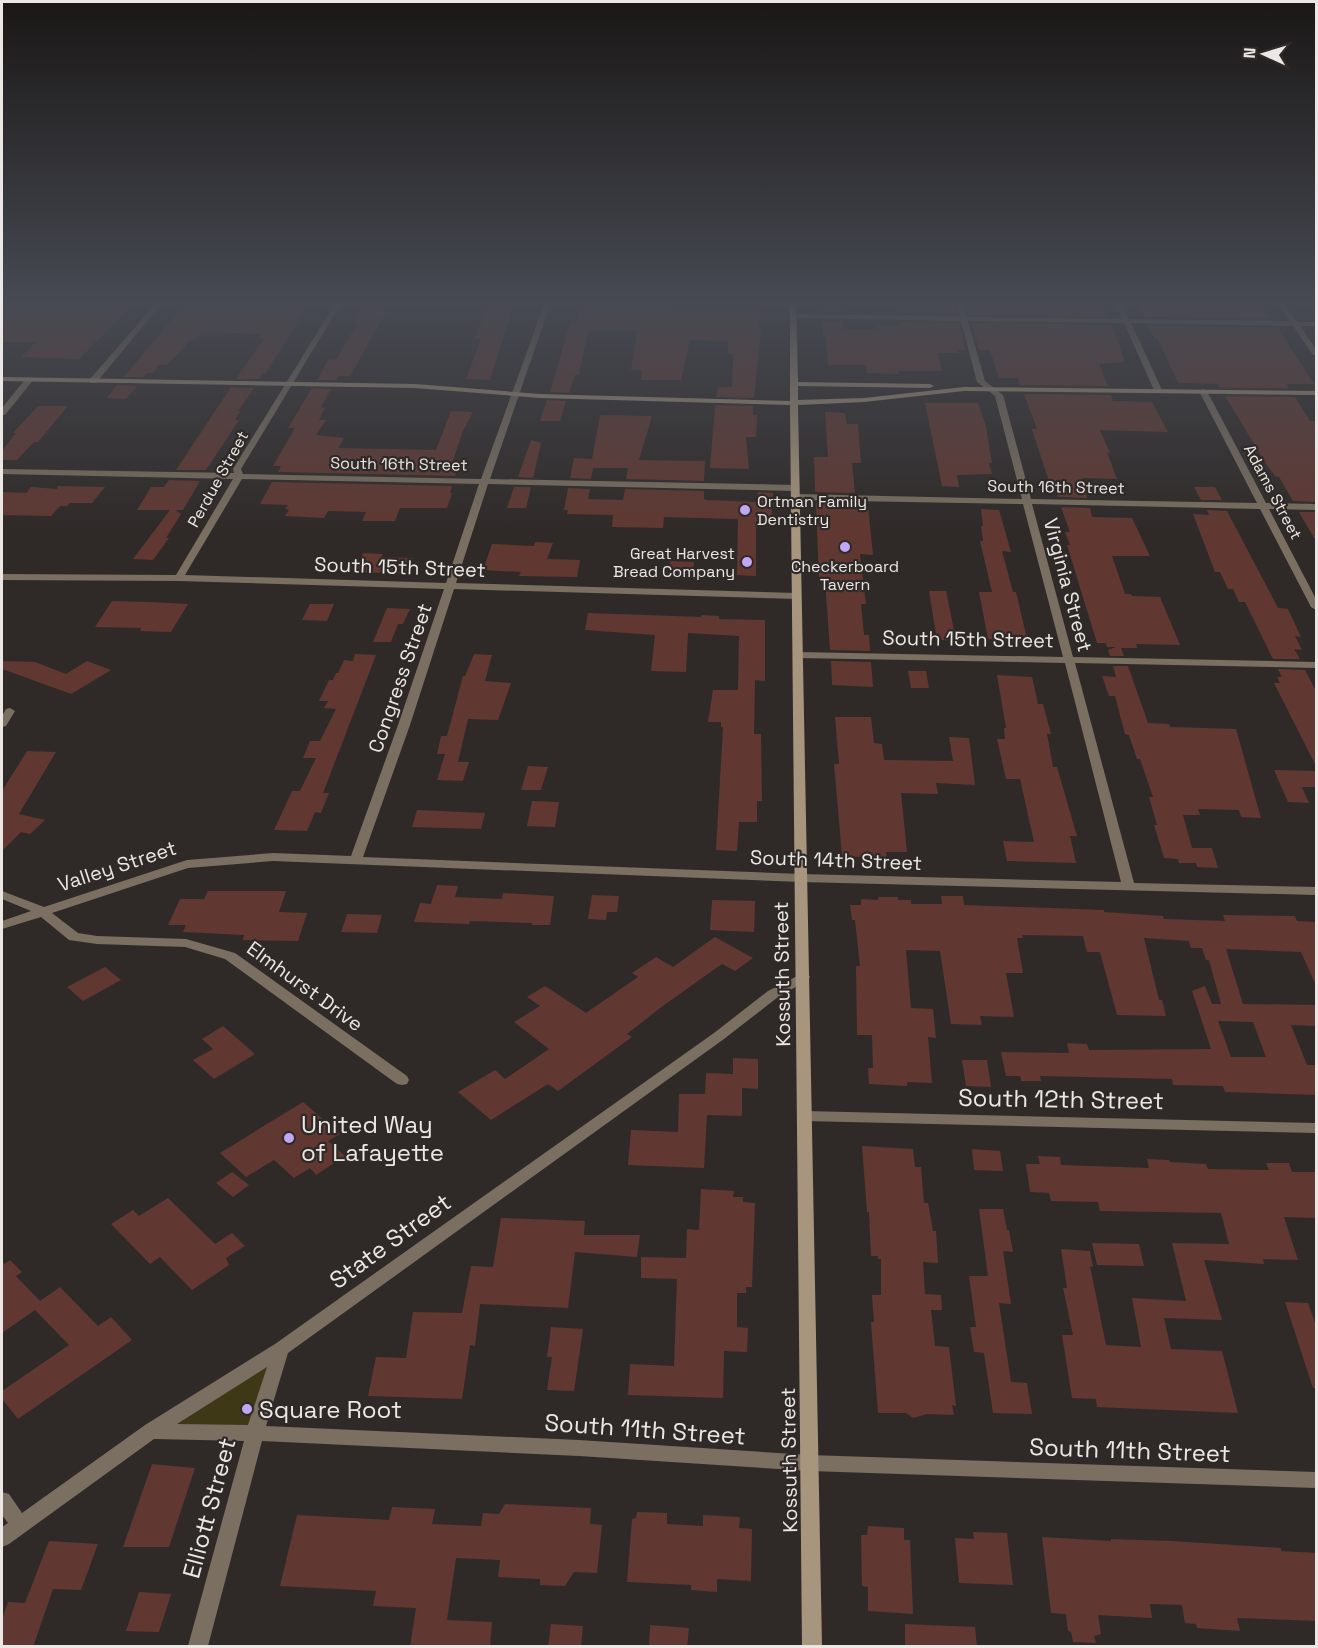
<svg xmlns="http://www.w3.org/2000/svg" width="1318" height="1648" viewBox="0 0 1318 1648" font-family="'Space Grotesk',sans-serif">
<rect width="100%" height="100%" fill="#2f2a28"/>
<path fill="#3e3816" d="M281,1349l-26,84 -104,-2z"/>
<path fill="#603831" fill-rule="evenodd" d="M13,302h122l-56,57 -58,-2 15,-15h-34v-34h5z
M821,302h18l2,10h-19z
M934,302h21l2,12 -59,-1 -2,-9 38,1z
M965,302l138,1 5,14 -139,-2z
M1136,302l81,3 -2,-3 42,1 15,16 -128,-2z
M189,303l71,3 2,-3 47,1 -43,69h-3l-4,6h-23l28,-41h-6l3,-4 -59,-2 -7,8h-4l-24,25h-8l-6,8h-6l-4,4h-19l61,-73z
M364,303h23l-5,9h4l-36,64h-12l-2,4h-19l12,-21 7,1 21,-36 -4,-1z
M489,305h25l-24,75 -24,-1 15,-40h-7z
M581,307l179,4 -2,18h3l-7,69 -38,-1 2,-10h14l1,-33 -5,-1v-12l-38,-1 -9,40h-40l1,-10h-11l6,-39h-49l-9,44h-4l-6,18 -19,-1 20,-69h6z
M822,321h20l1,8h33v-4h24l-1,-3 60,1 7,27h-8l1,3h-21l4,18h-43v3l-32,-1 -1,-8h-38l-2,-29h-3z
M971,323l141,2 13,37 -26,2 9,22 -88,-1 -2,-7h-19l-9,-28h-11z
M1148,326l130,2 36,56h-28l3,4h-69l-2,-4 -40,-1 -20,-44h-3z
M117,385l20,1 -11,13 -19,-1z
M231,387l23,1 -16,23h2l-5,9h4l-33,50h-30z
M312,388l19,1 -10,18 4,1 -6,12h7l-10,15 28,3 -6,10 98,2 15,-39 22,1 -10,19 -11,32h7l-4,13 -177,-4 3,-6h-8l22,-38h-7z
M1024,394l87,1 2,6 39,1 16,30 -68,-2 10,23 -3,-1 10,27 -35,-1 5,20 -29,-1 -3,-7h-3l-14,-42 -6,-19h5z
M1225,396l70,1 15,24h7v81l-24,-1 -14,-24 -4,-1 -8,-11z
M547,400l19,1 -6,20h-20z
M925,403h53l8,23 6,37h-3l3,11 -35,1 2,12 -17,-1z
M715,405l38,1v9h4l-1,22h-10l3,32 -39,-1z
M38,406h30l-30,36h-4l-17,18h-15v-9l14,-18h-3z
M825,412l20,1 2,11h11l3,39h-9l3,30 -40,-1 -1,-35h14z
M600,415l52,1 -13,44 66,1 -1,20 -78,-2 2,-11h-35l-2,11 -21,-1 4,-20 18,1z
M531,440l10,3 -8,35 -15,-1z
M169,480l31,1 -17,29h-8l6,4 -15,24h3l-16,22 -20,-1 37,-49h-33l14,-23h13z
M272,482l180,4 -2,7h2l-5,15h-47l-5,13h-33l4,-9 -38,-1 -4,7 -39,-2 4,-6 -4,-1 3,-4 -28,-1z
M58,486l47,1 -13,16h-22l-3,3h-7l-9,10 -49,-1v-23l24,1 5,-6 26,2z
M514,487h17l-5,21h-19z
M1194,487h21l7,13h-21z
M568,488l22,1 -2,10 35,1 2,-11 79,2v8l3,1 50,2 1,-10 15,1 -2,29 -15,-1v55l-19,-1 1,-56 -74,-2 -1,11 -51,-1 1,-12 -46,-1 1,-4h-4z
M816,503l52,3 5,49 -13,-1 6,50h-5l3,31h5l1,16 -40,-1 -5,-70h-6z
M1061,507l29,1 2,9 40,1 18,38h-38l13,38h6l1,2 28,1 20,48 -44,-1 1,4h-16l3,8h-14l-2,-6 8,-3h-9l-1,-4h-9l-30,-98h3l-5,-13h5z
M981,509l18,1 12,42 -9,-1 11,41h3l12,51 -40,-4 -9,-47h13l-12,-51h3l-2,-15h2z
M1207,510l20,1 51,97 10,1 13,28 -6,-1 7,14 -8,-1 6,10h-27l-28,-57h-6l-6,-13h-5l-8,-17h-5l-22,-58 16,1z
M1299,512h18v31z
M535,542l18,1 -6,16 33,1 -3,17 -58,-1 2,-4 -38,-2 9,-26 42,2z
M363,553l20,1 -2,3 32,1 -7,16 -50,-2z
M670,561l24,1 -2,16 -25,-1z
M929,591h17l10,49h-19z
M112,601l36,1 40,2 -17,28 -31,-1 1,-3 -46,-1z
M310,604h24l-7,17 -25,-1z
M387,608l23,1 -7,15h-5l-7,18h-18z
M588,613l113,4 1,-2 17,1v3l46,1v61l-10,-1 -1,54h7l1,67h-5v21h-18l-2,29 -21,-1 7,-123h-2v-5h-13l5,-32h25l1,-54 -51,-3 -2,39 -35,-1 4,-36 -70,-5z
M355,654l21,1 -53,138h6l-8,20 -6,-1 -8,19 -33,-1 18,-39h8l16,-33h-13l7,-17h10l16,-32 -12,-1 4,-7h-9l10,-21h4l3,-7h2l6,-13 9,1z
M474,654l18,1 -7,26 26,2 -13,37 -30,-1 -10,43h11l-6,19 -26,-1 8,-26h-8l4,-18h6l16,-60h2z
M2,661l33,1 31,12 21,-13 24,9 -40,24 -69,-25z
M831,661l40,1 2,25 -41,-2z
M1113,666h15l20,57 21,1 1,3 66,2 25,89 -20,-1 -2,-7 -41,-1 2,6h-17l9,33h20l6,20 -21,-1 -1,-4h-17l-1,-4 -14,-1 -10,-33h3l-8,-28h4l-13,-38h-3l-8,-24 -4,-1 -10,-38h-6l-7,-20 14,1z
M1278,669l27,1 12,23v75l-43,-85h6l-3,-6h5z
M908,671h18l3,17h-18z
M997,675l35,2 6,27h5l8,30h-4l6,33h4l20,69h-7l6,27 -69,-2 -4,-20 31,1 -14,-63h-14l-9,-40h8l-1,-11h2z
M835,717h36l3,26 8,1 2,16 69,1 -4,-24 20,1 6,47 -39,-2 2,11 -37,-1 6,59h-21l1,6 -45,-2 -8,-92h5z
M27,751l29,1 -37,62 26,6 -15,14 -9,-2 -19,19v-60z
M528,766l20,1 -7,23h-20z
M1274,770l43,1v16h-15l7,16 -21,-1z
M532,801l27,1 -4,25 -28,-1z
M417,810l68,3 -4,16 -69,-2z
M437,885l21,1 -3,11 47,2 1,-6 51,3 -4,29h-18v-2l-62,-2 -1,3 -55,-2 6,-19 11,1z
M208,891h78l-7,21 28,1 -9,28 -55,-1 1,-5 -61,-3 3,-7h-18l12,-26h24z
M592,895l27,1 -2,16h-10l-1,8 -18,-1z
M941,896h22l1,9 140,5v2l59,4 1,3 61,2 -2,-6 72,1 2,5 20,1v66l-16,-36 -75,-3 17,55 74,1v21l-26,-1 16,40h10v30l-92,-3 -2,-6 -50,-1 -1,-6 -132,-3 1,5h-20l-1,-5h-14l-5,-24 68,1 -2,-10 20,1 2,6 122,-1 -19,-58 13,-5 7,18h9l-12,-44h-3l-4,-12h-11l-2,-7 -45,-3 15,62h3l4,16 -49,-1 -17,-63h-13l-4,-16 -61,-1 1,3h-6l6,35h-17l8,44 -34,-1 2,9 -31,-1 -11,-73 -34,-1 5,58 22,1 3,29 -8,-1 4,46 -25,-1v4l-38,-2 -1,-16h5l-1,-33h-15l-1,-69h4l-5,-46h-3l-2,-15h11v-6l17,1v-3h20v3h13v4h31zM1218,1021l35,1 13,35h-35z
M712,900l43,1 -1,31 -44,-2z
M347,914l35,1 -5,18 -36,-1z
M715,937l38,21 -18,13 -13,-7 -58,41 -37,29 5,3 -74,54 -10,-7 -57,36 -33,-28 37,-22 10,9 44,-30 -35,-27 26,-16 -13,-9 18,-11 41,27 52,-36 -6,-4 24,-16 17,10z
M105,967l16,13 -38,21 -16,-14z
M223,1026l32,28 -41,25 -21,-19 20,-11 -11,-10z
M733,1058l25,1v30l-16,-1v28l-35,-1 -3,53 -76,-3 3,-35 47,2 1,-38h26l1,-21 27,1z
M962,1060h25l4,27 -25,-1z
M303,1102l37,32 -12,7 17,15 -29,19 -6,-7 -16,10 -20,-18 -28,17 -26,-24z
M862,1146l51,3 2,18h6l3,36h4l5,28h3l2,32 -15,-1 2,32 16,1 1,15h-11l4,36 14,1 7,59 -4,-1 2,10 -27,-1 -14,4 -7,-5h-28l-7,-91h3l-2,-27h9v-36h-3v-3h-7l-2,-44h-2z
M972,1149l28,2 3,20 -29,-1z
M1038,1156l22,1 1,8 88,3 -2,-9 22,1 1,2 36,2 2,5 61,1 -3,-7h23l3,9h25v46l-33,-1 14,43 -35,-1 1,5 -60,-4 18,60 -58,-2 7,31 51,2 16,62 -141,-6 -1,-8 -24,-1 -10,-63h11l-10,-47h4l-6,-39 29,2 3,16 -3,-1 16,79 35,2 -9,-49 54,3 -14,-58 57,1 -8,-31 -121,-2 -2,-9 -47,-1 -2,-8 -19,-1 -4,-28h14z
M232,1172l17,13 -16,12 -17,-14z
M701,1189l33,2 -1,6h10v5l12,1 -3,84h-6v6h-9v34l11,1 -1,24 -23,-1 -1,47 -95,-3 2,-31 44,2 3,-87 -36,-1v-21l45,1 1,-29 12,1z
M168,1198l47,46 17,-11 13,13 -19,12 3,7 -37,25 -32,-33 -10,7 -39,-40 22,-14 6,6z
M979,1209h24l4,21h2l4,22 -10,-1 8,53 -12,-1 12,79 16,1 5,31 -39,-1 -9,-60 -10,-1 -4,-25h6l-7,-51h19z
M501,1218l84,3 -1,14h56l-3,22 -62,-5 -7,56 -88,-4 -5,42 -5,-1 -8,54 -94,-3 8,-39 30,1 7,-46 49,1 9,-47 22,1z
M1092,1243l47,1 5,22 -47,-1z
M10,1260l12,12 -6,4 24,25 20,-14 38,39 13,-9 21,23 -114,79 -16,-20v-8l67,-46 -34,-35 -33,23v-72l2,3z
M1285,1302l23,1 9,25v60h-4z
M551,1327l32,2 -9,62 -27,-1 5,-33h-5z
M152,1464l43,4 -26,79h-46z
M505,1504l86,4 -1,16 12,1 -5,48 -23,-1 -9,14 -25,-1v-6l-42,-2 2,-17 -44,-2 -9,62 45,2 -2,25h-80l6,-39 -43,-2 3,-15 -96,-5 17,-71 92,5 3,-13 43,2 -3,15 49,2 2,-13 16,1z
M637,1512l30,1v11l36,2v-11l37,2 -1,11 13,1 -1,52 -34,-2v13l-26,-2v-5l-64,-3 5,-63 4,-1z
M868,1526l36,2v12h6l3,74 -45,-3v-24l-6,-1 -1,-51h6z
M973,1532l34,1 6,52 -54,-2 -4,-45 19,1z
M1042,1537l69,4v-2l61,2 109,7v3l36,2v68l-80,-3 3,13 -43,-3 -1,-4 -11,-1 -3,-18 -32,-1 2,14 -54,-3 3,19 -7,2 2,7 -23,-1 -2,-10 -3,-1 -2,-17 -15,-1z
M49,1541l49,3 -17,46 -28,-1 -20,58h-31v-28l6,-17 17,1z
M139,1592l32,2 -12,38 -33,-1z
M551,1624l32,2 -2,21h-33z
M905,1624l70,3 2,20h-72z
M650,1625l39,3 -2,19h-38z"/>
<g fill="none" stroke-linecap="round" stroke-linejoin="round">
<path fill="#7a6f60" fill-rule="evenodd" d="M157,302h6l-67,81h-6v-4z
M336,302h6l-101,167 2,5 238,5 64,-177h6l-61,177 306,6 4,3 -4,3 -308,-7 -32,99 341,10 5,3 -5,3 -343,-10 -44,136 -47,132 438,17 320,8 -56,-219 -267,-5 -5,-3 5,-3 265,5 -40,-153 -227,-4 -4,-3 4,-3 226,5 -27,-103 -18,-14 -16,-61 -167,-3 -4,-2 4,-2 166,2 -3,-14h6l4,15 155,2 -7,-17h6l8,17 161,2 -14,-19h6l15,20h19v4h-16l16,23v6h-3l-20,-29 -162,-3 31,67 -4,2 -4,-2 -30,-67 -156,-2 17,60 18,14 28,104 226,4 -58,-112 4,-2 4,2 59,112 50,1v6l-47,-1 47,90v11l-5,-3 -51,-98 -228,-5 41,153 243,5v6l-241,-5 59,220 182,4v8l-515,-13 -528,-21 -85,7 -136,45 26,20 19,3 89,3 49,14 172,123 2,4 -2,4 -5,1 -5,-1 -172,-125 -40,-12 -88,-3 -28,-4 -28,-23 -39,12v-8l29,-10 -29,-12v-8l42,16 143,-47 86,-7 78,3 47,-131 46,-136 -265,-8 -177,-1v-6l174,1 57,-96 -231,-5v-5l232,4 -1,-4zM242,479l237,5 -33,99 -261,-8z
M27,377l7,2 -29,36h-3v-7z
M10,708l5,3 -9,15 -4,1v-11l4,-7z
M803,973l5,1 2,3 -2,3 -30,17 -54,42 -436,314 -22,73 313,14 231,15 506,17v16l-506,-17 -231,-15 -317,-15 -54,205h-20l56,-205 -90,-2 -145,105 -7,3v-20l6,-4 -6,-8v-23l7,2 13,19 123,-88 130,-81 439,-311 54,-42zM267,1367l-19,58 -71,-1z
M805,1111l511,12v10l-511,-12 -5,-1 -2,-4 2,-4z"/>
<path fill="#a7967d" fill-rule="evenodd" d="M790,302h6l2,80 132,2 4,2 -4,2 -132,-2v14l66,-2 100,-11 352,4v4l-352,-4 -100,11 -66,3 24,1241h-20l-12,-1241 -250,-7 -125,-10 -413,-7v-4l413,7 125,10 250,7z"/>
</g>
<linearGradient id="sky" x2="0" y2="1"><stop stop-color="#1a1716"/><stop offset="0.57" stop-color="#474a53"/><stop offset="1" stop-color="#474a53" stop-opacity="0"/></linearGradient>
<rect width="1318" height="532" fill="url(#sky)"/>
<g fill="#c0a8f4" stroke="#2f2a28" stroke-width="2">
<circle cx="745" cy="510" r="6"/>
<circle cx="845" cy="547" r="6"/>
<circle cx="747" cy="562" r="6"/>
<circle cx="289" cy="1138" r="6"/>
<circle cx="247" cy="1409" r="6"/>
</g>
<g text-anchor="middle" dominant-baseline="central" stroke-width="4.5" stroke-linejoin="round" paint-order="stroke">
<g font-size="16" fill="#eae7e5" stroke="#2f2a28">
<text transform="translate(399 464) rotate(1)">South 16th Street</text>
<text transform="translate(218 479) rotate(-61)">Perdue Street</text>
<text transform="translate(1056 487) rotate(1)">South 16th Street</text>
<text transform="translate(1273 492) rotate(62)">Adams Street</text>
</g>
<g font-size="16" fill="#eae7e5" stroke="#2f2a28" text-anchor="start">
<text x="757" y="501">Ortman Family<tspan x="757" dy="18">Dentistry</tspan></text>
<text x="735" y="553" text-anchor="end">Great Harvest<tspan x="735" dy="18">Bread Company</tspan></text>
<text x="845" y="566" text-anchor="middle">Checkerboard<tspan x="845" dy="18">Tavern</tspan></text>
</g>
<g font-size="20" fill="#eae7e5" stroke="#2f2a28">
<text transform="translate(400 567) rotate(2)">South 15th Street</text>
<text transform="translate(1068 585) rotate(75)">Virginia Street</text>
<text transform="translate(968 639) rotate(1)">South 15th Street</text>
<text transform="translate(400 678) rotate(-71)">Congress Street</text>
<text transform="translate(836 860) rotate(2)">South 14th Street</text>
<text transform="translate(117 866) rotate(-18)">Valley Street</text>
<text transform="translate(782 974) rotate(-91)">Kossuth Street</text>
<text transform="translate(305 986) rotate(36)">Elmhurst Drive</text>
<text transform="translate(789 1460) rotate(-91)">Kossuth Street</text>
</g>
<g font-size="24" fill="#eae7e5" stroke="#2f2a28">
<text transform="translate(1061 1099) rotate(1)">South 12th Street</text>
<text transform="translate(390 1241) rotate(-36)">State Street</text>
<text transform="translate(645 1429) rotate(4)">South 11th Street</text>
<text transform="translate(1130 1450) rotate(2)">South 11th Street</text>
<text transform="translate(209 1508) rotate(-75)">Elliott Street</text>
</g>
<g font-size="24" fill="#eae7e5" stroke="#2f2a28" text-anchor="start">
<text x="301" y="1124">United Way<tspan x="301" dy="28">of Lafayette</tspan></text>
<text x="259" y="1409">Square Root</text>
</g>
</g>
<rect width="1318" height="1648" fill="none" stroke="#eae7e5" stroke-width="6"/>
<g transform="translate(1264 54) rotate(274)" stroke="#2f2a28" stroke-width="4.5" paint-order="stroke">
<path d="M0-4.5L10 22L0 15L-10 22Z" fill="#eae7e5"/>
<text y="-9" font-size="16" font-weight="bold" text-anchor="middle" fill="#eae7e5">N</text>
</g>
</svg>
